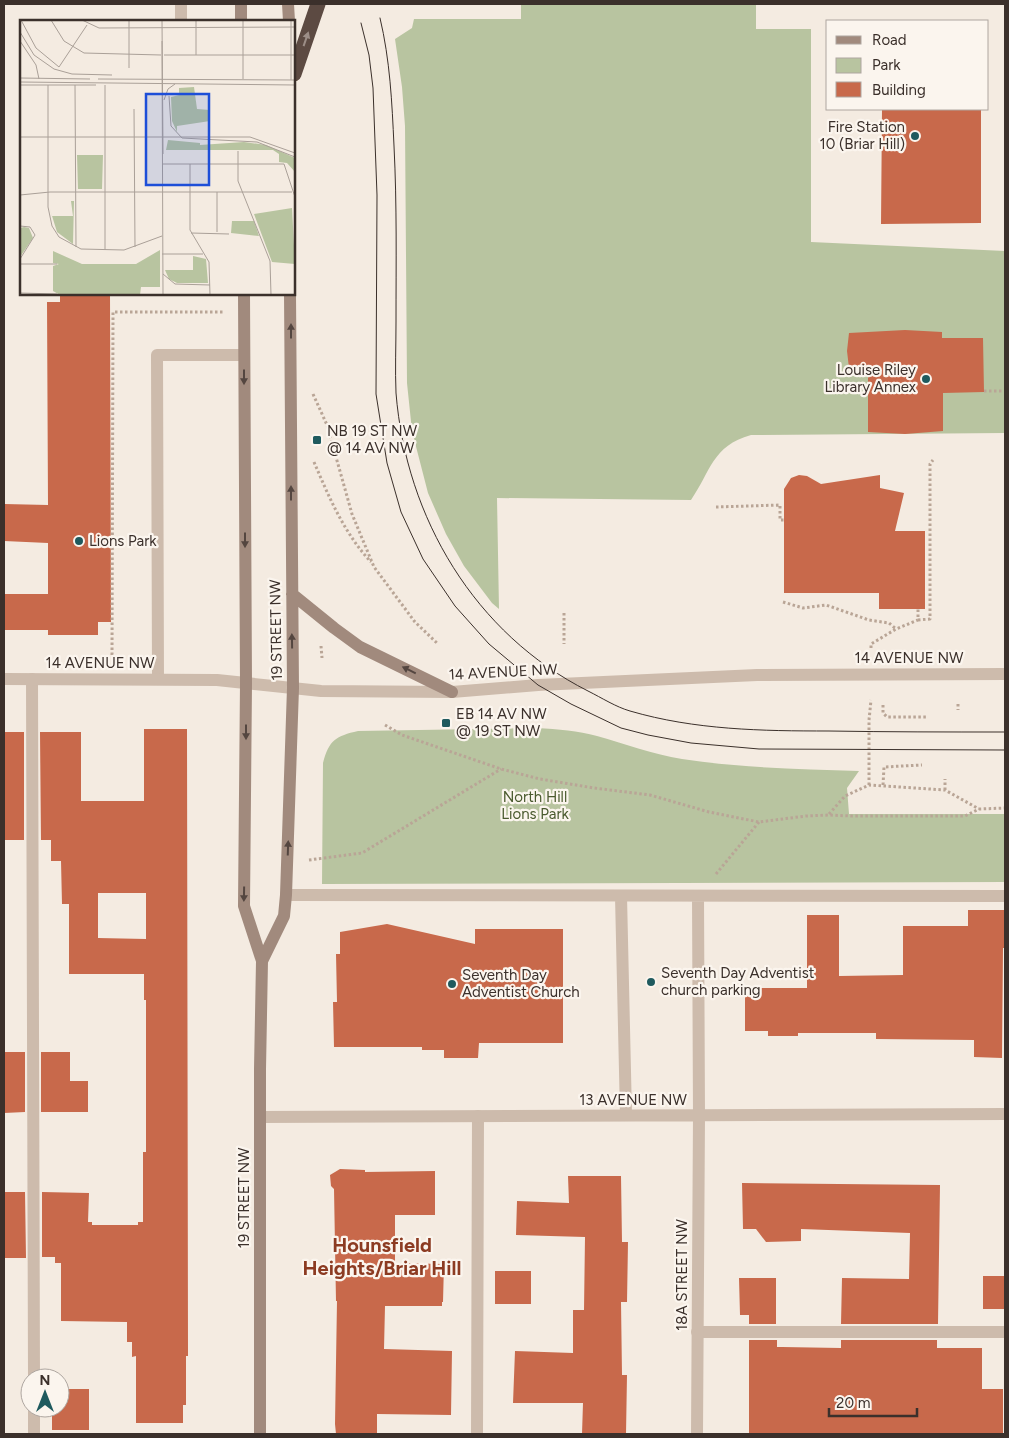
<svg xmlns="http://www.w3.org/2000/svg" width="1009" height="1438" viewBox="0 0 1009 1438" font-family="Figtree,sans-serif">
<rect width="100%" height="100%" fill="#f4ebe1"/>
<path fill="#b8c4a0" d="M521,4h235v25h55v213l194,9v182l-254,2c-39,11 -40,36 -60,65l-194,-2 2,111 -7,-6 -28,-37 -18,-32 -18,-41 -16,-62 -5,-48 -2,-257 -3,-39 -7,-48 17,-11 2,-9h107z
M537,728c21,1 41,3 60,8 28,8 56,18 85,23 59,9 118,10 177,12l-12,17 2,26h156v68l-683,2 1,-121c6,-23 13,-27 35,-32z"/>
<path fill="#c8694b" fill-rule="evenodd" d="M882,109h99v114l-100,1z
M60,294h50l1,328h-13v13h-50v-5h-44v-36h44v-51l-44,-2v-37l44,1 -1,-203h13z
M905,330l37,2v6h41l1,54 -41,1v38l-38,3 -37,-2v-65l-19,1 -2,-17 2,-18z
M799,475l8,1 14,8 59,-9v13l24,5 -9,38h30v78h-46v-16h-95v-104l7,-11z
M144,729h43l1,627h-2v49h-3v18h-47v-67l-4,1v-15h-5v-20l-66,-1v-58h-6v-6h-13v-65l47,1 -1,29h4v3h46v-3h5v-70h3v-152h-2v-26h-75v-70h-7l-1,-43h-10v-21h-10l-1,-108h41v69h63zM98,893h48v46l-48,-1z
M4,732h20v108h-20z
M968,910h37v38h-2l-1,110 -28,-1v-17l-98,-1v-6h-78v3h-30v-5h-23v-43h62v-73h32v61l64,-1v-49h65z
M387,924l88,20v-15h88v114h-84l-1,15h-34v-8h-22v-3h-88l-1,-45h4l-1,-48h4v-22z
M4,1052h21v60l-21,1z
M41,1052h29v29h18v31h-47z
M340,1169l25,1v2l70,-1v44h-40v48l49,1 -1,38h-1v4h-57l-1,43 68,2 -1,64 -74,-1v20h-41l-1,-10 2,-123h-1l-2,-112 -3,-3 -1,-11z
M568,1176h53l1,66h6l-1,60h-6l1,73h5l-1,59h-44l1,-31h-70l2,-52 58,2v-43h11l1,-73 -69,-2 1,-34 52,2z
M742,1183l198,2 -2,139h-97l1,-46 67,1 1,-46 -109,-4v12l-35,1 -10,-13h-13z
M4,1192h21l1,66h-22z
M495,1271h36v33h-36z
M983,1276h22v33h-22z
M739,1278h37v46h-27v-9h-9z
M749,1340h28v7h5l59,1v-8h96v8h45v41h21v45h-254z
M60,1389h29v41h-37v-22h8z"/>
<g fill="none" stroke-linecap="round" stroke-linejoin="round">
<path stroke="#b9a596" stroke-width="3" stroke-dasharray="2.5 2.5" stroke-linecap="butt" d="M984,391h21
M313,394l14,31 25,89 22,53 41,55 23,22
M314,462c15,35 30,71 57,100
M716,507l64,-2v15h4
M783,602l20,6 23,-3 43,15 20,3 7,6
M564,613v31
M918,620l12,-1v-155l3,-4
M321,646l1,12
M871,648v-4l25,-15 22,-9v-11
M112,655l1,-343h110
M958,704v6
M883,705v8l4,4h41
M385,725l17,10 99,34 39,10 54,9 56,7 59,17 50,10 47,-6 23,-1 22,1h114l14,-7 26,-1
M869,785v-65l2,-20
M883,785l1,-18 38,-2
M945,790v-11
M829,814l16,-18 24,-11 76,5 34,19
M309,860l53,-7 139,-84
M716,874l43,-52"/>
<path stroke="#cdbbac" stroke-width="12" d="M181,4v17
M32,679l2,699
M158,679l-1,-324h87
M286,895l719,1
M621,896l5,219
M698,896l1,220
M697,1332h308
M34,1408v26
M477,1434l1,-318"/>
<path stroke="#cdbbac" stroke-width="12" d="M4,679l213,1 104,11 131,1 86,-7 219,-10 248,-1
M261,1117l744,-3
M697,1434l2,-318"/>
<path stroke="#a18a7d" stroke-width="12" d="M241,4v17
M288,4l1,17
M244,294l2,389 -2,223 18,55 -2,108v365
M292,594l42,34 26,19 92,45
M262,961l22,-45 2,-21 7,-207 -3,-394"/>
<path stroke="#5c4a42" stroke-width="15" d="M294,74l24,-70"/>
<path stroke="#3b302b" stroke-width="1" d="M380,18c10,42 12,84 14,128 3,59 2,117 2,176 0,24 -1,48 0,71 10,125 79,241 192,298 14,7 28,16 42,20 65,19 132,20 199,20 59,1 117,1 176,1
M361,23l8,32 4,33 4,107 -1,199 11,69 14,49 22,47 32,47 34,38 49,41 33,19 50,24 27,7 43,8 68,6 246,1"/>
</g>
<defs><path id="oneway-solid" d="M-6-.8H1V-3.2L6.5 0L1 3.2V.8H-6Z" transform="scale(1.25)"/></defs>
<use fill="#9c8e87" href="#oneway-solid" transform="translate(306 39) rotate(-71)"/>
<g fill="#544640">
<use href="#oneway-solid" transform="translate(291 331) rotate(-90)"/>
<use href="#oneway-solid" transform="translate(244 377) rotate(90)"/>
<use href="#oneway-solid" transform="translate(291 493) rotate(-90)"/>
<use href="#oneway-solid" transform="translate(245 540) rotate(90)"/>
<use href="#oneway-solid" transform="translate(292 641) rotate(-91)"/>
<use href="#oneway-solid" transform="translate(409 670) rotate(-154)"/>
<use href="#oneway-solid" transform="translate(246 732) rotate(90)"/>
<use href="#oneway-solid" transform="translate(288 848) rotate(-88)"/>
<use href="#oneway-solid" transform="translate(244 894) rotate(91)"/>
</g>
<g fill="#1f5a5e" stroke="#fbf5ee" stroke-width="2">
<circle cx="915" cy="136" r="5"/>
<circle cx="926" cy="379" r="5"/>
<rect x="312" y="435" width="10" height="10" rx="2.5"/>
<circle cx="79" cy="541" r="5"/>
<rect x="441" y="718" width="10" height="10" rx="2.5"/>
<circle cx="651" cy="982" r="5"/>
<circle cx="452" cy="984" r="5"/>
</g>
<g text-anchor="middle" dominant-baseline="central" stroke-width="4.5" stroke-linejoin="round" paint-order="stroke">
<g font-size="15" fill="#3b302b" stroke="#fbf5ee" text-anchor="start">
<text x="905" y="127" text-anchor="end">Fire Station<tspan x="905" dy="17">10 (Briar Hill)</tspan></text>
<text x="916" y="370" text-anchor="end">Louise Riley<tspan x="916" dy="17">Library Annex</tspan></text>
<text x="327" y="431">NB 19 ST NW<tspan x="327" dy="17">@ 14 AV NW</tspan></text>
<text x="89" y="541">Lions Park</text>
<text x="456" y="714">EB 14 AV NW<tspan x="456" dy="17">@ 19 ST NW</tspan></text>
<text x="661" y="973">Seventh Day Adventist<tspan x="661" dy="17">church parking</tspan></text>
<text x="462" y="975">Seventh Day<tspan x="462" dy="17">Adventist Church</tspan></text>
</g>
<g font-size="15" fill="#3b302b" stroke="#fbf5ee">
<text transform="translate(276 630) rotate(-91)">19 STREET NW</text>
<text x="909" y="658">14 AVENUE NW</text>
<text x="100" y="663">14 AVENUE NW</text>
<text transform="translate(503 672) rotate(-3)">14 AVENUE NW</text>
<text x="633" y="1100">13 AVENUE NW</text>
<text transform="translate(244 1198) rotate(-90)">19 STREET NW</text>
<text transform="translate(682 1275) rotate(-90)">18A STREET NW</text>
</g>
<g font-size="15" fill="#4a5a2e" stroke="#fbf5ee">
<text x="535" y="797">North Hill<tspan x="535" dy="17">Lions Park</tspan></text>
</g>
<g font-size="20" font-weight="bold" fill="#8c3b22" stroke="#fbf5ee">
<text x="382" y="1245">Hounsfield<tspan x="382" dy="23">Heights/Briar Hill</tspan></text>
</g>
</g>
<g transform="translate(20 20)">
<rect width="275" height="275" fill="#f4ebe1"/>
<path d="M174,67l3,22 13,1v11l-33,5v6l-5,-11 -1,-24 8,-2v-7zM148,120l32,3v2l44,-3 22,3 29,13v14l-8,-9 -8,-1v-8l-6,-4h-107zM57,135h26l-1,34h-24zM51,181h3l-1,43 -16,-12 -8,-26 3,10h21zM272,188l3,56 -23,-2 -18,-48zM212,201h22l5,15 -28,-3zM4,207l5,1 4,10 -13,19v-29zM140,230v37h-19l-1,8h-80l-7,-4v-25l6,-2 -6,-1v-12l29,13h54zM173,236l13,3 2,24h-31l-8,-4 -4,-9h28z" fill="#b8c4a0"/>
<path fill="none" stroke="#aaa098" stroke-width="1" d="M1,0l15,28 23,19 28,-42M31,0l13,21 20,12 77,2M62,0l17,8 196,-1M142,0l1,134M176,0v35M271,0v60M0,12l14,23 20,14 18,5 40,1M0,21l16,24 3,14M142,21l1,254M144,35h131M109,48v-48M0,58l70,1M78,59l197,1M223,59v-59M0,62l275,3M0,65v110M0,65h76M28,65v122l4,19 7,11 22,12 43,1 38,-14M55,65l1,162M85,65v165M149,76l2,30 11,12 75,4 38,15M144,80l4,-11 7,-5M114,89l1,138M0,117h230l45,16M218,131v30l32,80 1,34M142,144h122l11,33M170,144v66l19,32 1,33M0,175l30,-3h242M0,206l10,1 5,8 -15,24M197,212v-40M171,213l38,1M142,234h41M0,244h37M143,254l12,10 35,1M0,273l37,1"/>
<path fill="#1d4ed8" fill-opacity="0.15" stroke="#1d4ed8" stroke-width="2.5" d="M126,74h63v91h-63z"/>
<rect width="275" height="275" fill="none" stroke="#3b302b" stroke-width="2.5"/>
</g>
<rect width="1009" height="1438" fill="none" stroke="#3b302b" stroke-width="10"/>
<rect x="826" y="20" width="162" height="90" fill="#fbf5ee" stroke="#aea6a0"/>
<rect x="836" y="36" width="25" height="8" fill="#a18a7d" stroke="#aea6a0"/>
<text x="872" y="45" font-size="15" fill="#3b302b">Road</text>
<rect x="836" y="58" width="25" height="15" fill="#b8c4a0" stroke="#aea6a0"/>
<text x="872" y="70" font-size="15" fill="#3b302b">Park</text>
<rect x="836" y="82" width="25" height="15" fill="#c8694b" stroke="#aea6a0"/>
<text x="872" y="95" font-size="15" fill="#3b302b">Building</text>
<g transform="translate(45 1393)"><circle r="24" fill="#fbf5ee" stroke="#aea6a0"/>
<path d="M0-4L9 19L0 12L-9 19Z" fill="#1f5a5e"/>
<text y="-8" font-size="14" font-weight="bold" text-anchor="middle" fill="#3b302b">N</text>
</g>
<path d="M829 1408v8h88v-8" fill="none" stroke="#3b302b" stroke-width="2.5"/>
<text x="836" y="1408" font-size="15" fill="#3b302b" stroke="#fbf5ee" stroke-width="4" paint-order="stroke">20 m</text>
</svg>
